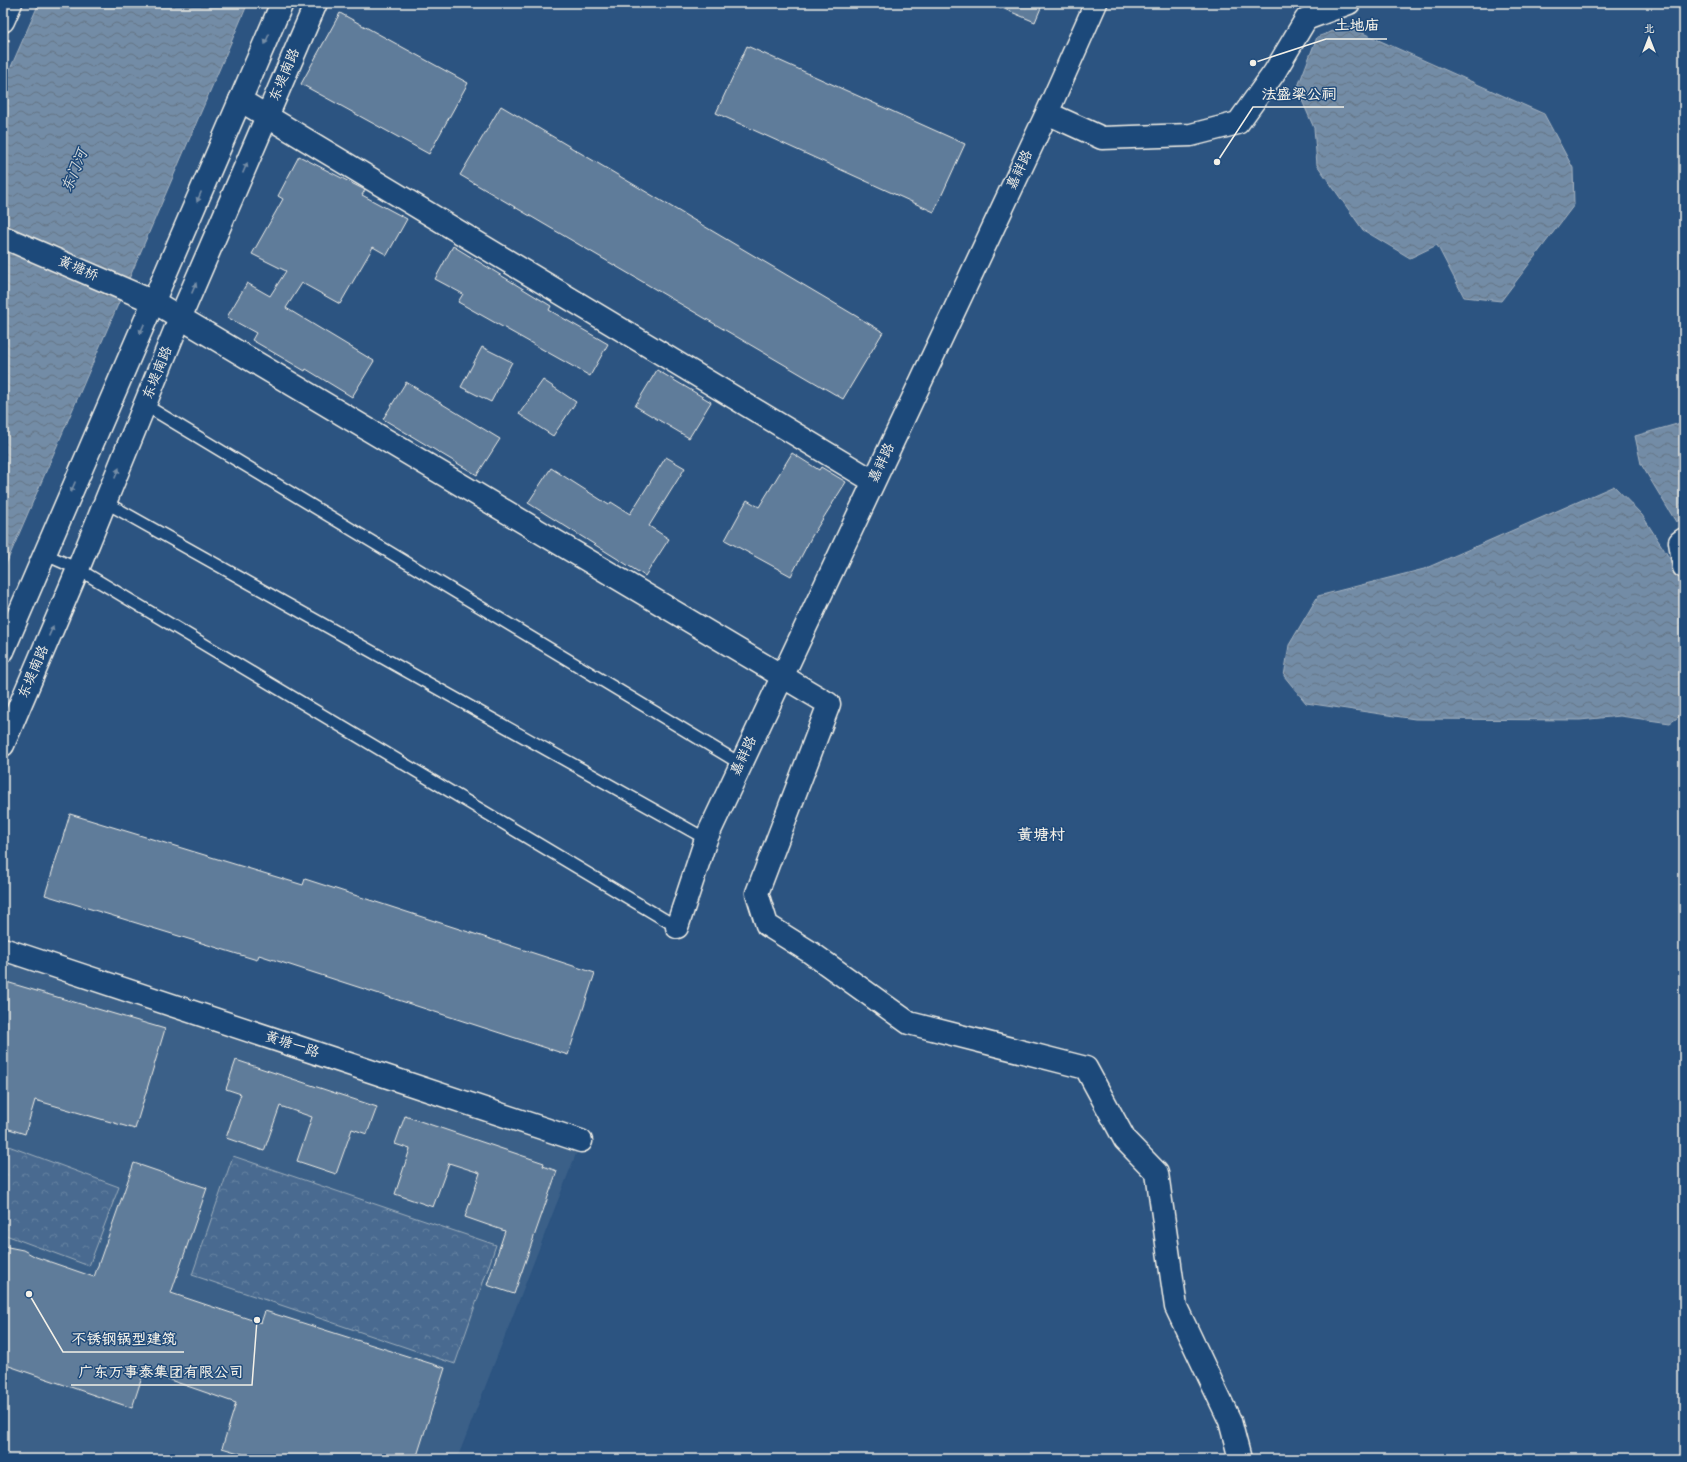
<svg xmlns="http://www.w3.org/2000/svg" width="1687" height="1462" viewBox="0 0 1687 1462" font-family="'Indie Flower','LXGW WenKai TC',sans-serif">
<defs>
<pattern id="park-crowns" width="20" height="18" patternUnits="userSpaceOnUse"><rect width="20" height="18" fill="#496b90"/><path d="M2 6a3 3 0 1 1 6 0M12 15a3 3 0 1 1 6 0" fill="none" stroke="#6481a0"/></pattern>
<pattern id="water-waves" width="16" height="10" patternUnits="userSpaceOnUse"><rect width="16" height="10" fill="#738ca6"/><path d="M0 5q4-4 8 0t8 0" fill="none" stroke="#647484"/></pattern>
</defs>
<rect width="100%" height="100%" fill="#2c5481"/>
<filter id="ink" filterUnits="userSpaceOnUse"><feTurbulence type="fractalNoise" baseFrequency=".025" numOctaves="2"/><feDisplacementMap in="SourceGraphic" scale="8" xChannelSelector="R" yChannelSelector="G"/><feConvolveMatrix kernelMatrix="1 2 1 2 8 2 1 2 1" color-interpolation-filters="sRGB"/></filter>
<g filter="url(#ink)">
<path fill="#3b6088" d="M3,949l578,192 -124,318h-454z"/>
<path fill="url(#park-crowns)" stroke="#9eaebc" d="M3,1144l116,43 -30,79 -86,-32z
M233,1156l263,89 -41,119 -263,-89z"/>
<path fill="url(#water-waves)" stroke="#a7b4c0" d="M39,3h209l-245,568v-486z
M1347,26l197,88 29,54 1,37 -73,96 -37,-4 -27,-52 -27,13 -47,-28 -46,-65 -3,-37 -17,-39 20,-52z
M1684,422v96l-8,4 -35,-58 -6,-28z
M1614,486l28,29 42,66v132l-14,10 -50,-7 -40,4 -165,-1 -109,-16 -22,-27 5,-31 29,-49 106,-27z"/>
<path fill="#5e7b9a" stroke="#f4f1e8" d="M990,3h53l-8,19z
M340,13l128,70 -39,71 -128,-70z
M747,46l218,98 -31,68 -218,-99z
M501,106l382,226 -40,67 -383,-224z
M299,156l66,34 -3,5 45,24 -20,36 -14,-8 -33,57 -38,-21 -16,25 88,53 -22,36 -46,-28 -1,2 -53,-31 4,-7 -29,-16 20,-34 23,13 16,-25 -34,-17 31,-55 -5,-3z
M453,246l98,60 -2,4 59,34 -18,32 -132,-74 5,-8 -28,-15z
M482,347l30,15 -21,40 -30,-15z
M657,370l54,32 -22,36 -54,-32z
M543,380l33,22 -23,34 -34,-22z
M406,382l94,57 -23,36 -94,-56z
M792,453l27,17 2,-3 25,15 -34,54 -21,40 -66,-36 22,-40 12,7z
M666,457l19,11 -36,58 20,13 -24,37 -117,-73 23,-35 58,37 2,-3 19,12z
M70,814l233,71 2,-6 290,94 -27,82 -309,-100 -2,5 -212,-65z
M3,981l162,48 -30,100 -100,-29 -10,34 -22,-7z
M236,1060l141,47 -10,27 -15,-5 -16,45 -39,-13 15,-44 -32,-11 -16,45 -38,-13 15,-44 -15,-5z
M405,1116l139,47 -1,3 14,5 -43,123 -27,-9 18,-54 -40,-14 15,-44 -31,-10 -16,44 -38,-13 15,-45 -15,-5z
M134,1163l73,25 -36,105 90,30 4,-12 180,57 -29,91h-157l-37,-11 14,-45 -92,-32 -12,37 -129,-44v-118l20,4 13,7 58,20z"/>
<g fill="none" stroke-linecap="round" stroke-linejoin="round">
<defs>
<path id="service" d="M145,405l596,359
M105,502l601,337
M44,554l34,15 599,358"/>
<path id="minor" d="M240,100l633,381
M1047,113l55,25 89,-3 47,-12 36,-50 32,-54 43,-16
M154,302l675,402 -72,189 10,32 43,27 99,71 177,45 39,72 32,33 19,134 54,114 10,38
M1684,539l-4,3 4,25
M677,927l29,-88 341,-726 49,-110
M3,949l578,192"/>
<path id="secondary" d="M3,237l151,65
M3,651l279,-648
M3,745l75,-176 102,-251 136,-315"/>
<path id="primary" d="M3,21l8,-18"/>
</defs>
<use href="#service" stroke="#f4f1e8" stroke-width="14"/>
<use href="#minor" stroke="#f4f1e8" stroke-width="25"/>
<use href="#secondary" stroke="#f4f1e8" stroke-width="25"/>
<use href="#primary" stroke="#f4f1e8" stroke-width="25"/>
<path stroke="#f4f1e8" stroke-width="2.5" stroke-dasharray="3 3" stroke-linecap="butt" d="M3,53l6,-14"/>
<use href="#service" stroke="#1f4a7a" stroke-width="11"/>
<use href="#minor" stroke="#1f4a7a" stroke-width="22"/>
<use href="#secondary" stroke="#1f4a7a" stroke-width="22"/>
<use href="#primary" stroke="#1f4a7a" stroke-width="22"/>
</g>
<defs><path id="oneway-solid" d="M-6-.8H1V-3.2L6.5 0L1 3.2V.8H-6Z"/></defs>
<g fill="#748da6">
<use href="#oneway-solid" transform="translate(267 39) rotate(114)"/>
<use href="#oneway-solid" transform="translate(245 168) rotate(-67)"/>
<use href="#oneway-solid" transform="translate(199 197) rotate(113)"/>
<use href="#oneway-solid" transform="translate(194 288) rotate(-67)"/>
<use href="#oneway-solid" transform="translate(142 329) rotate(113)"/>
<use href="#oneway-solid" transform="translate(117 473) rotate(-68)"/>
<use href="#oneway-solid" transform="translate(73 487) rotate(113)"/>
<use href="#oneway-solid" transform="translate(51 631) rotate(-67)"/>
</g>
</g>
<g text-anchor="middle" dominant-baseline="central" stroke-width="3" stroke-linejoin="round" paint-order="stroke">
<g font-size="14" fill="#f4f1e8" stroke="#1f4a7a">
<text transform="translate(285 75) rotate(-67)">东堤南路</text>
<text transform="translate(1020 170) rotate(-65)">嘉祥路</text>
<text transform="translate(78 269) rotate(23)">黄塘桥</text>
<text transform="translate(158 373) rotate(-68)">东堤南路</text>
<text transform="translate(882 463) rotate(-65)">嘉祥路</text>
<text transform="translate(34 672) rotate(-67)">东堤南路</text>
<text transform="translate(744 756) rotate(-65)">嘉祥路</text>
<text transform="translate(292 1045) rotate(18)">黄塘一路</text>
</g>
<g font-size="15" font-style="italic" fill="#dadddb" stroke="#1f4a7a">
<text transform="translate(75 171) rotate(-67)">东门河</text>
</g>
<g font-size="16" font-weight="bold" fill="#f4f1e8" stroke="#1f4a7a">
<text x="1041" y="836">黄塘村</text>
</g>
</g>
<path fill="none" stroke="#f4f1e8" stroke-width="1.5" d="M1253 63L1326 39H1387M1217 162L1253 107H1344M29 1294L63 1352H184M257 1320L252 1385H71"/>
<g fill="#f4f1e8" stroke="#1f4a7a" stroke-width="1.5">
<circle cx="1253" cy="63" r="4"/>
<circle cx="1217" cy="162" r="4"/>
<circle cx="29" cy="1294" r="4"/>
<circle cx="257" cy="1320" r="4"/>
</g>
<g font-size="15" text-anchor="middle" font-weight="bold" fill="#f4f1e8" stroke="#1f4a7a" stroke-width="3" stroke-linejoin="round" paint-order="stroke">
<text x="1357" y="30">土地庙</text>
<text x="1299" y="99">法盛梁公祠</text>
<text x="124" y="1344">不锈钢锅型建筑</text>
<text x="161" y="1377">广东万事泰集团有限公司</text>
</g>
<rect width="1687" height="1462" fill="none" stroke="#1f4a7a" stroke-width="16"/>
<rect x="8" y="8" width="1671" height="1446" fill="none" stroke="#f4f1e8" stroke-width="1.5" filter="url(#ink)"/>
<g transform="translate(1649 38)" stroke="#1f4a7a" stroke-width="3" paint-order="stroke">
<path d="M0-3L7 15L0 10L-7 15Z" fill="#f4f1e8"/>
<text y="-6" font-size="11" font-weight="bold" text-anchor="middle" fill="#f4f1e8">北</text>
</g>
</svg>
